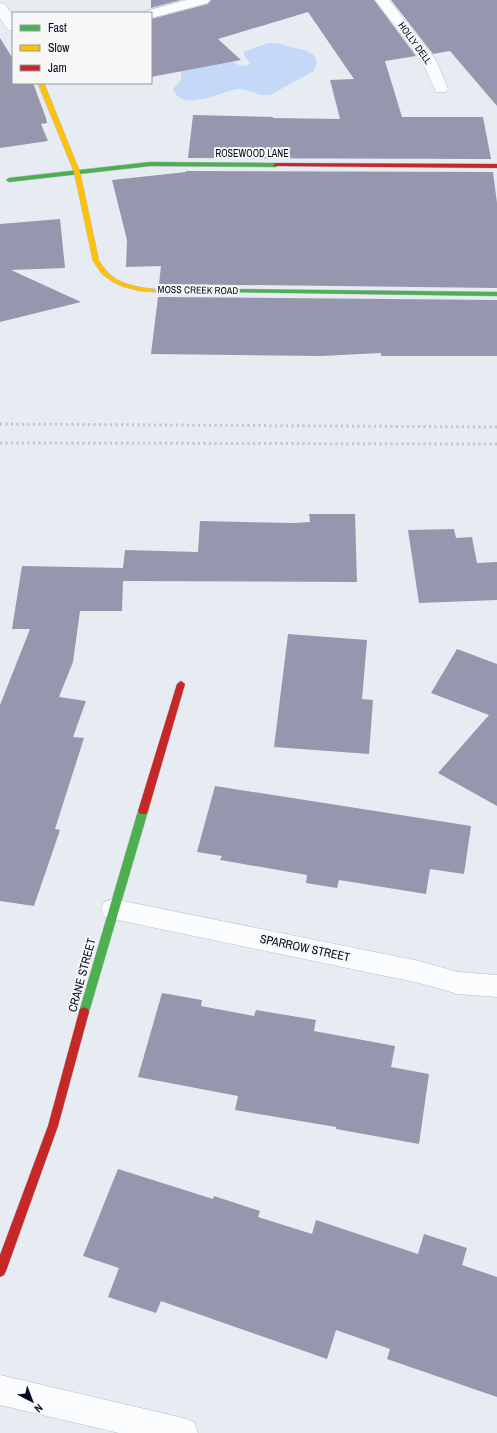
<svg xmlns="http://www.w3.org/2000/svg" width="497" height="1433" viewBox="0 0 497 1433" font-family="'Archivo Narrow',sans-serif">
<rect width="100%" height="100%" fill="#e7ecf2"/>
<path fill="#c4d9f8" d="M268,43c12,-1 15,3 27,5 13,3 27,5 19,23l-44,24h-10l-17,-6h-5c-17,2 -55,25 -65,0l8,-9v-9l49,-10 11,5 8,-1 1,-2 -6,-8v-3z"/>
<path fill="#9697ae" d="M151,0h30l-30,8z
M211,0h163l42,56 -31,5 17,56h81l8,42 -303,-1 5,-43 80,2v1l67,1 -10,-39 24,-1 -46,-67 -90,27 23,21 -90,17v-58l57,-15z
M391,0h106v106l-47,-55 -17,3z
M0,38l13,21v24h20l13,35 1,5 -6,1 7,17 -48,7z
M186,171l307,1 4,31v85l-338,-4 2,-18 -35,1 1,-27 -15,-60 74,-8z
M60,219l5,49 -54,2 70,32 -81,20v-98z
M158,297l339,3v56h-116v-3l-60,3 -170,-2z
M309,514h46l2,68 -234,-1 -1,30h-42l-7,51 -14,35 27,4 -13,36 11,1 -29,91 5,1 -26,76 -34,-5v-196l30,-76h-18l10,-63 101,2 2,-18 73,2 2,-31 93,2 17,-1z
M454,529l2,9 16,-1 5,26 20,-1v38l-78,3 -11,-73z
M288,634l79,6 -5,59 11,1 -4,54 -95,-7z
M457,649l40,15v142l-59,-33 51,-58 -58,-22z
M215,786l256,40 -7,48 -34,-5 -4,25 -87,-14 -2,8 -31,-5 1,-8 -87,-15 2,-4 -25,-4z
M162,993l40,7 -1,6 53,10 2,-6 60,10 -2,11 81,15 -4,21 38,7 -10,70 -83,-15v-2l-101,-17 3,-14 -100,-19z
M118,1169l95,30 1,-3 46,15 -2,6 54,17 4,-14 102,34 6,-20 43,14 -5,17 35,12v120l-110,-38 3,-10 -54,-19 -9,29 -166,-58 -5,12 -48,-16 11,-29 -36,-12z"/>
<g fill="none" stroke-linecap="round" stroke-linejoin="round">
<defs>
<path id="street" d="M187,0h23l-2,3 -57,15v-5h-6l1,-2z
M375,0h14l47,60 12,29 -2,3h-10l-14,-31z
M0,3l5,1 8,12v15l-5,-1 -8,-12z
M113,899l306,62 39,11 39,3v22l-39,-3 -39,-11 -306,-64 -9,-3 -3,-7 3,-7z
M0,1375l183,43 11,4 4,11h-79l-119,-28z"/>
<path id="fast" d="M150,162l126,1 3,2 -3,2 -126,-1 -141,16 -3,-2 3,-2z
M230,289l267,3v4l-269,-4 -1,-1z
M143,807l3,1 2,3 -59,201 -1,3 -4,2 -4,-2 -1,-3 59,-201 2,-3z"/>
<path id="slow" d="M38,83h6l36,89 19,89c5,7 10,14 17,18 27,16 83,10 114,10l3,2 -1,1 -61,1 -31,-2 -16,-4 -11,-5 -11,-8 -9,-13 -19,-89z"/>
<path id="jam" d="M276,163l221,1v4l-223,-2 -1,-1z
M181,681l4,3 -37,127 -2,3h-6l-2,-3 39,-127z
M84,1007l4,2 1,3 -31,114 -52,145 -2,4 -4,2v-22l48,-129 31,-114 1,-3z"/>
</defs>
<use href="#street" stroke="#b5becc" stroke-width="1"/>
<use href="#fast" stroke="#b5becc" stroke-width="1"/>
<use href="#slow" stroke="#b5becc" stroke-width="1"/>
<use href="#jam" stroke="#b5becc" stroke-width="1"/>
<use href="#street" fill="#fbfcfd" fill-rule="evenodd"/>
<use href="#fast" fill="#4caf50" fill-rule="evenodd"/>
<use href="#slow" fill="#ffc107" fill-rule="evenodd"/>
<use href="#jam" fill="#c62828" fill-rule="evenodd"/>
<path stroke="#c2c5c8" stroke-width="3" stroke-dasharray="2 3.5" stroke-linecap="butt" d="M0,424l497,3
M0,443l497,1"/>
</g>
<g text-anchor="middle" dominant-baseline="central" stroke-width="4" stroke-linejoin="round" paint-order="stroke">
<g font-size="10" fill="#030d21" stroke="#f7f7f7">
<text transform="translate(415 43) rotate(54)">HOLLY DELL</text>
<text x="252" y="153">ROSEWOOD LANE</text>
<text transform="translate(198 290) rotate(1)">MOSS CREEK ROAD</text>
</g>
<g font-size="12" fill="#030d21" stroke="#f7f7f7">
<text transform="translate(305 948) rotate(12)">SPARROW STREET</text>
<text transform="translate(82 975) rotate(-75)">CRANE STREET</text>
</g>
</g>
<rect x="12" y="12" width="140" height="72" fill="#f7f7f7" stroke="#9599a1"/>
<rect x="20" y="25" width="20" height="6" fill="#4caf50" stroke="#9599a1"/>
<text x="48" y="32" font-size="12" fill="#030d21">Fast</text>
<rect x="20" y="45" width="20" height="6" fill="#ffc107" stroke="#9599a1"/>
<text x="48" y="52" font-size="12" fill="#030d21">Slow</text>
<rect x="20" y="65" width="20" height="6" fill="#c62828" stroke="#9599a1"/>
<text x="48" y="72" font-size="12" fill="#030d21">Jam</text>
<g transform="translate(32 1401) rotate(138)" stroke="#f7f7f7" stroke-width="3" paint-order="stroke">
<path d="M0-3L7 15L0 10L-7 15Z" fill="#030d21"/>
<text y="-6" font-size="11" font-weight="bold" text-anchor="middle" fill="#030d21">N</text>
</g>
</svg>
